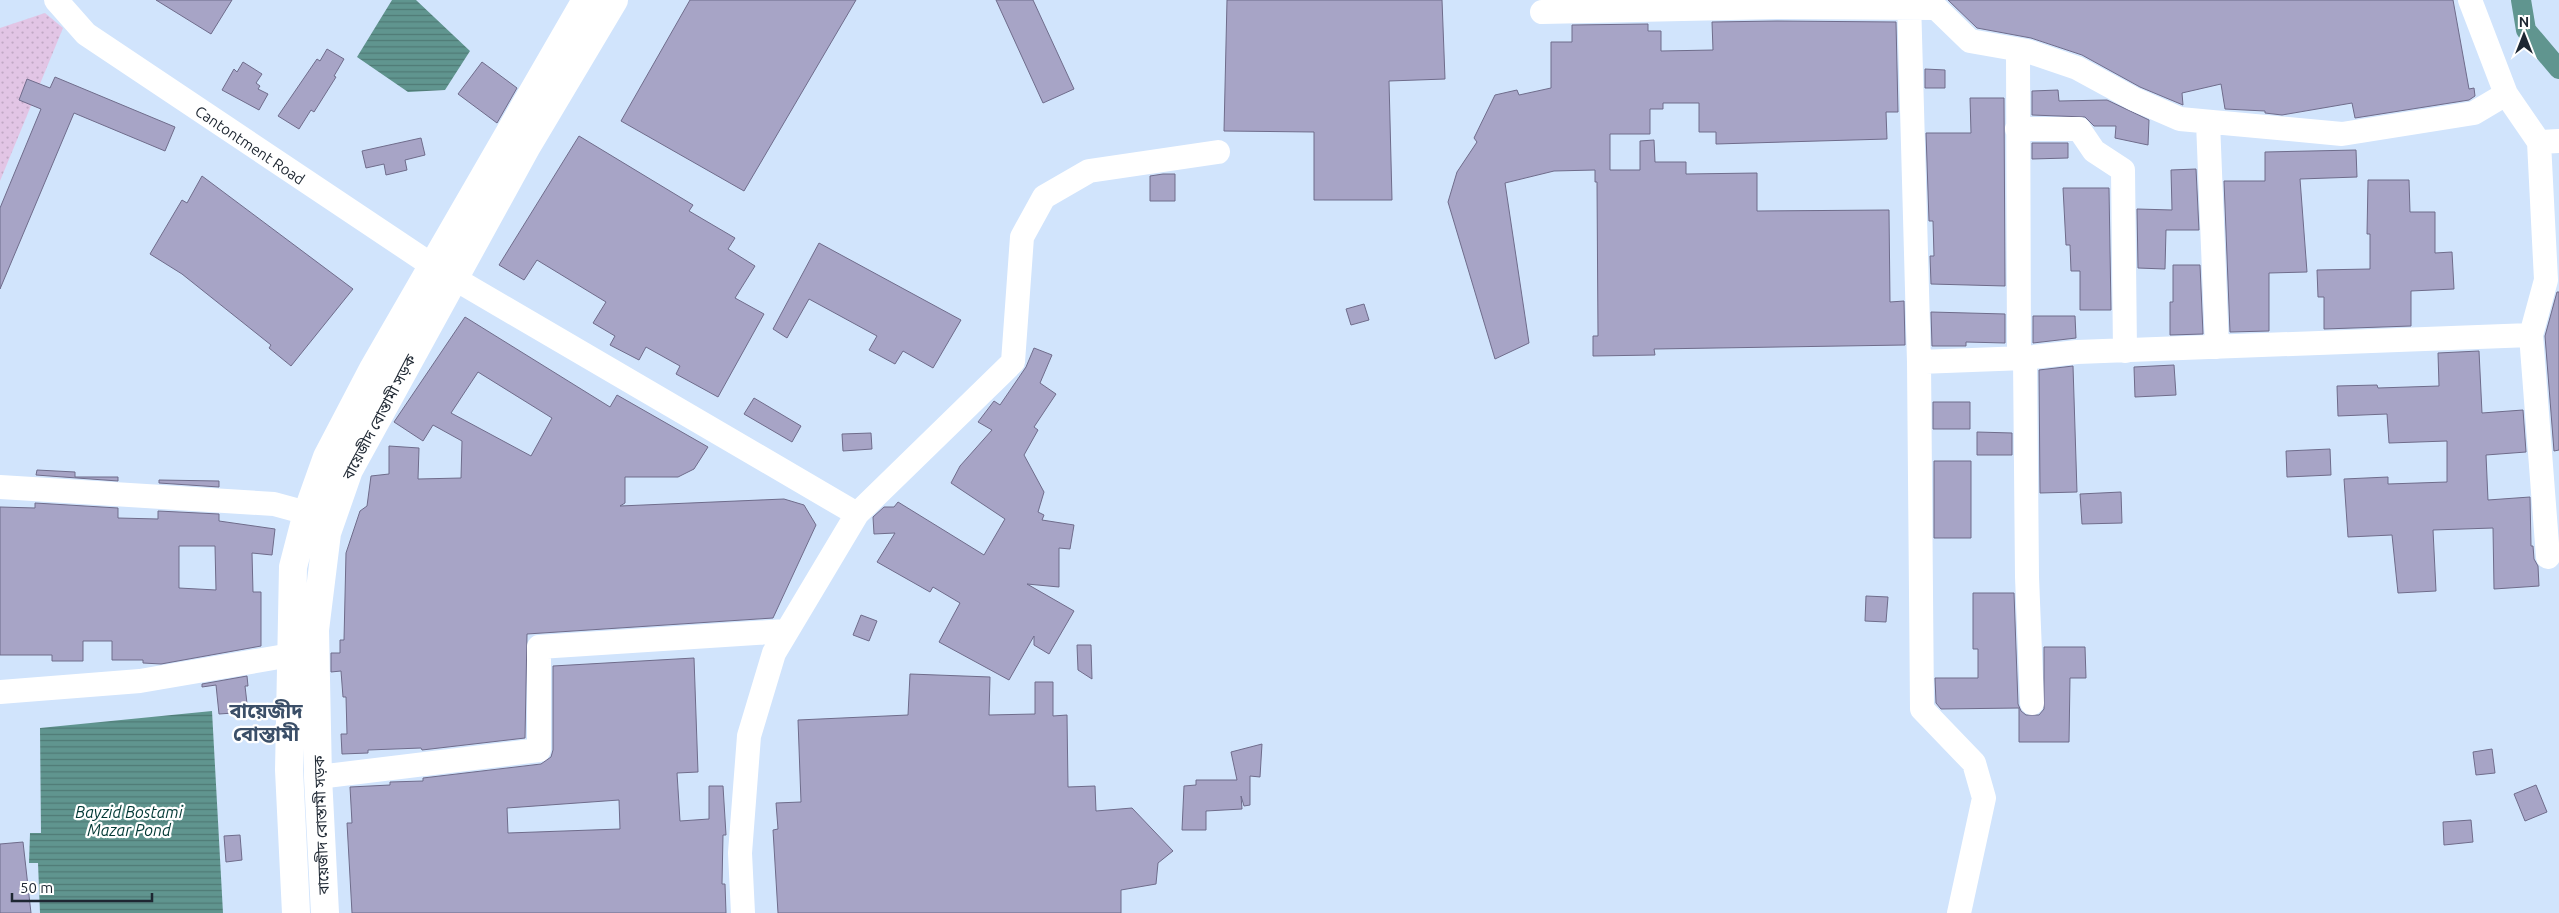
<svg xmlns="http://www.w3.org/2000/svg" width="2559" height="913" viewBox="0 0 2559 913" font-family="Ubuntu,'Noto Sans Bengali',sans-serif">
<defs>
<pattern id="grass-dots" width="8" height="8" patternUnits="userSpaceOnUse" patternTransform="scale(1.25)"><rect width="8" height="8" fill="#e2c5e5"/><path d="M2 2h.1M6 6h.1" fill="none" stroke="#c1a9c5" stroke-width="1.8" stroke-linecap="round"/></pattern>
<pattern id="water-rules" width="6" height="5" patternUnits="userSpaceOnUse" patternTransform="scale(1.25)"><rect width="6" height="5" fill="#60958f"/><path d="M0 2.5h6" fill="none" stroke="#4f7a75"/></pattern>
</defs>
<rect width="100%" height="100%" fill="#d1e4fc"/>
<path fill="url(#grass-dots)" d="M45,13l18,15 -63,153v-153z"/>
<path fill="url(#water-rules)" d="M392,0h24l54,51 -25,39 -37,2 -51,-35z
M212,711l11,202h-183l-2,-50h-9l1,-30h11l-1,-105z"/>
<g fill="none" stroke-linecap="round" stroke-linejoin="round">
<path stroke="#60958f" stroke-width="20" d="M2521,0l5,30 33,39"/>
</g>
<path fill="#a7a4c6" stroke="#6f6c8b" fill-rule="evenodd" d="M156,0h76l-21,34z
M690,0h166l-112,191 -123,-70z
M996,0h37l41,89 -31,14z
M1227,0h215l3,79 -56,2 3,119h-78v-68l-90,-1z
M1948,0h505l16,89 5,-1 1,8 -6,4 -114,18 -3,-15 -70,12 -17,-2v-2l-40,-2 -4,-25 -39,9 1,12 -43,-18 -58,-32 -51,-17 -54,-10z
M1777,21l119,1 2,90h-12l1,27 -171,5v-12h-17v-29h-36v6h-13v25h-40v36h30v-29l14,-1 1,22h31v12l71,-1v38l132,-1 1,92 14,-1 1,44 -251,4 1,6 -62,1v-20h5l-1,-154h-2v-12l-41,1 -49,12 24,160 -34,16 -47,-157 9,-30 20,-30 -3,-4 21,-43 22,-5 2,5 32,-7v-46h21v-17l76,-1v7h13v20l52,-1 -1,-28z
M327,49l17,10 -10,17 2,1 -22,35 -3,-2 -12,19 -21,-13 39,-57 3,2z
M243,62l19,12 -6,9 4,3 -2,3 10,5 -9,16 -37,-20 12,-21 3,3z
M482,62l35,26 -20,35 -39,-29z
M1925,69l20,1v18h-20z
M55,77l120,50 -10,24 -91,-38 -74,176v-81l41,-99 -22,-9 8,-21 23,9z
M2058,90l1,11 48,-1 42,20 -1,25 -33,-7 1,-12h-22l-9,-9 -53,-2v-24z
M1970,98h34l1,188 -74,-2 -1,-28h4l-1,-35h-4l-3,-88h45z
M579,136l114,69 -4,6 46,27 -7,11 27,17 -20,32 29,16 -46,83 -42,-23 4,-8 -34,-19 -7,13 -29,-15 5,-9 -22,-13 13,-21 -69,-42 -13,20 -25,-15z
M421,138l4,17 -20,5 2,10 -21,5 -2,-11 -18,4 -4,-17z
M2032,143h36v15l-36,1z
M2356,150l1,27 -57,2 7,93 -38,1v58l-39,1 -6,-151h41v-29z
M2196,169l3,61h-33l-1,39 -27,-1 -1,-59 35,1 -1,-40z
M1163,174h12v27h-25v-25z
M202,176l151,113 -62,77 -22,-18 2,-3 -89,-71 -32,-20 32,-54 5,3z
M2368,180h41l1,32h25v41l17,-1 2,37 -43,2v35l-87,3v-32h-6l-1,-27 53,-1v-35h-3z
M2063,188h46l2,122h-31v-39h-9l-1,-26h-4z
M819,243l142,77 -28,48 -30,-17 -8,13 -26,-14 8,-14 -68,-37 -22,39 -14,-9z
M2173,265h27l3,69 -33,1v-33h3z
M2557,292h2v158l-5,1 -9,-115z
M1364,304l5,16 -18,5 -5,-16z
M1931,312l74,2v29l-39,-1v4h-34z
M2033,316h42l1,22 -43,5z
M465,317l145,90 7,-12 91,52 -14,22 -16,8h-53v26l-5,3 164,-7 20,6 12,20 -43,93 -246,16 -2,104 -103,12 -1,-2 -53,2v3l-26,1 -1,-20h6l-1,-37h-3l-2,-26 -10,1v-19h9v-13h4l2,-87 14,-42 7,-5 4,-30 18,-2v-28l30,2 -1,31 43,-1 1,-37 -29,-16 -10,16 -29,-19zM478,372l74,46 -21,38 -80,-43z
M1034,348l18,7 -12,28 16,11 -22,33 4,3 -14,25 20,37 -6,20 6,3 -2,5 32,5 -4,24 -11,-1v39l-32,-3 47,27 -25,43 -15,-9v-9l-25,44 -70,-38 21,-39 -27,-16 -3,5 -53,-30 18,-29 -21,1 -1,-17 11,-10h10l4,-5 86,53 21,-36 -54,-36 9,-17 32,-36 -14,-8 16,-21 6,4 26,-38z
M2479,351l3,62 41,-3 3,42 -40,3 2,45 42,-3 1,49h2l1,13 4,7 1,20 -45,3 -1,-61 -60,2 3,61 -38,2 -6,-58 -44,2 -4,-58 44,-2v7l59,-2v-41l-58,2 -2,-29 -49,2 -1,-30 40,-1 1,3 61,-2 -1,-33z
M2174,365l2,30 -41,2 -1,-30z
M2073,366l4,126 -37,1 -1,-123z
M754,398l47,28 -9,16 -48,-28z
M1933,402h37v27h-37z
M1977,432l35,1v22h-35z
M871,433l1,16 -29,2 -1,-17z
M2330,449l1,26 -44,2 -1,-26z
M1934,461h37v77h-37z
M37,470l38,2v5h43v4l-82,-6z
M159,480l60,1v6l-60,-4z
M2121,492l1,31 -40,1 -2,-30z
M35,503l83,5v10l40,1v-8l61,3v7l56,8 -3,26 -20,-2 1,39h8v54l-100,18 -18,-1v-3h-31v-19h-29v20h-31v-6h-52v-148l35,1zM179,546h36l1,44 -37,-2z
M1973,593h41l4,111 3,7 5,4h13l5,-6v-62h41l1,31h-16l-1,64h-50v-34l-78,1 -5,-6 -1,-25h43v-29h-5z
M1866,596l22,1 -2,25 -21,-1z
M861,615l16,6 -8,20 -16,-6z
M1077,645h14l1,34 -14,-9z
M694,658l4,114 -21,1 3,48 29,-2v-33h14l3,49h-3l-1,49h3l1,29h-374l-5,-90h5l-2,-36 40,-2v-3l33,-1v-3l118,-14 10,-7 2,-7v-84zM619,800l1,29 -112,4 -1,-25z
M910,674l80,3 -1,38 46,-1v-32h18v34l14,-1 1,72 27,-1 1,25 36,-3 41,43 -15,12 -2,21 -35,6v23h-343l-5,-83 5,-1 -2,-26 25,-1 -3,-82 110,-5z
M247,676l1,10h-3l3,26 -29,2 -3,-29 -14,2v-3z
M1262,744l-2,33 -10,-1v29l-6,1 -3,-10 1,13 -36,2v19h-24l2,-44 12,-1v-5h41l-6,-28z
M2492,749l3,24 -19,2 -3,-23z
M2536,785l11,27 -22,9 -11,-27z
M2471,820l2,22 -29,3 -1,-23z
M240,835l2,25 -16,2 -2,-26z
M23,842l8,71h-31v-69z"/>
<g fill="none" stroke-linecap="round" stroke-linejoin="round">
<path stroke="#fff" stroke-width="24" d="M56,0l30,34 347,232 424,248
M1909,0l10,362
M2470,0l36,94 33,48 20,-1
M1542,12l235,-5 159,1 34,33 57,10 50,17 57,31 46,20 162,15 132,-21 32,-19
M2018,50l1,308
M2208,122l9,225
M2017,129h62l15,22 29,19 2,181
M2531,335l15,-55 -7,-138
M2025,358l2,219 5,126
M0,487l274,17 33,9
M0,692l140,-11 151,-26
M318,777l221,-27v-103l246,-16
M743,913l-3,-60 9,-117 25,-83 83,-139 156,-152 9,-125 22,-40 45,-26 129,-19
M1959,913l25,-115 -10,-35 -52,-54 -3,-347 106,-4 52,-6 454,-17 17,222"/>
<path stroke="#fff" stroke-width="28" d="M296,913l-7,-143 4,-203 14,-54 20,-56 46,-88 213,-369
M325,913l-7,-136 -3,-147 12,-97 22,-63 178,-324 87,-146"/>
</g>
<g text-anchor="middle" dominant-baseline="central" stroke-width="4.5" stroke-linejoin="round" paint-order="stroke">
<g font-size="15" fill="#1e2732" stroke="#fff">
<text transform="translate(250 145) rotate(34)">Cantontment Road</text>
<text transform="translate(379 417) rotate(-62)">বায়েজীদ বোস্তামী সড়ক</text>
<text transform="translate(321 825) rotate(-92)">বায়েজীদ বোস্তামী সড়ক</text>
</g>
<g font-size="16" font-style="italic" fill="#023935" stroke="#fff">
<text x="129" y="812">Bayzid Bostami<tspan x="129" dy="18">Mazar Pond</tspan></text>
</g>
<g font-size="20" font-weight="bold" fill="#3b4f68" stroke="#fff">
<text x="266" y="710">বায়েজীদ<tspan x="266" dy="23">বোস্তামী</tspan></text>
</g>
</g>
<g transform="translate(2524 35)" stroke="#ffffff" stroke-width="4" paint-order="stroke">
<path d="M0-4L9 19L0 12L-9 19Z" fill="#1e2732"/>
<text y="-8" font-size="14" font-weight="bold" text-anchor="middle" fill="#1e2732">N</text>
</g>
<path d="M12 893v8h140v-8" fill="none" stroke="#1e2732" stroke-width="2.5"/>
<text x="20" y="893" font-size="15" fill="#1e2732" stroke="#ffffff" stroke-width="4" paint-order="stroke">50 m</text>
</svg>
